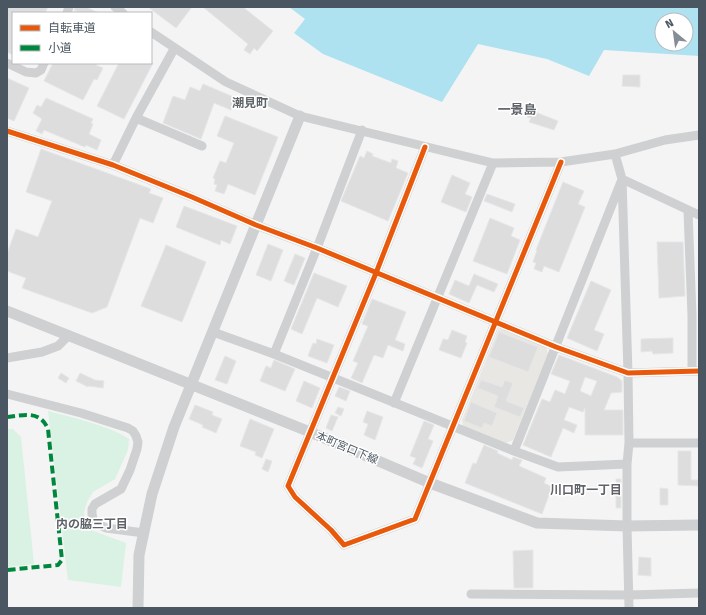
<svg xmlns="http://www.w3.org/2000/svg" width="706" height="615" viewBox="0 0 706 615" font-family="'Fira Sans','Noto Sans JP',sans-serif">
<rect width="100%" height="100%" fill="#f4f4f4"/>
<path fill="#e8e7e3" d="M504,329l42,17 2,8 -35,86 -7,3 -43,-17 -1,-6 36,-90z"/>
<path fill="#d9f2e3" d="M48,411c22,6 63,15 81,28l-1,11 -13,29 -22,13 -6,10 -3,10 1,11 3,6 38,14 -5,44 -53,-7z
M7,429h6l8,8 13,127 -27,3z"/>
<path fill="#aee2f0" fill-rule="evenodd" d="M289,7h410v49l-95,-6 -15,26 -42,-17 -69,-15 -36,58 -119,-48 -29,-21 11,-14zM662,20h24v24h-24z"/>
<path fill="#ddddde" stroke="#e5e6e7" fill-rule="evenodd" d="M7,7h41l-3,6h-32v42l-6,-3z
M75,7h11l13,6h-18l-7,-3z
M148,7h44l-16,21z
M203,7h40l30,24 -16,20 -3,-3 -4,6 -6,-4 4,-6z
M53,63h44l-1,2 7,3 -6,12 -3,-1 -11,21 -39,-19z
M119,63h34l-29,56 -27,-13z
M623,75h17v12l-18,-1z
M7,78l22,10 -15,33 -7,-3z
M203,84l33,14 -5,12 -17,-7 -13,36 -38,-16 10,-27 12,4 5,-13 10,4z
M46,98l47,21 -2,4 2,1 -4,10 12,6 -4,10 -11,-5 -1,2 -5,-2 -36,-15 -2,4 -6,-3 6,-12 -9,-6 4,-8 4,2z
M530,110l28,11 -4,9 -25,-8 2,-4 -4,-1z
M225,116l53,21 -23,58 -27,-11 -4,10 -9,-3 2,-6 -3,-1 1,-5 -2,-1 7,-17 6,2 8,-20 -17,-7z
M41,149l110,40 -2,4 14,5 -10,25 -13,-5 -33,89 -15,6 -70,-25 4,-10 -19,-7v-17l9,-25 22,8 14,-36 -26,-9z
M367,151l6,3 -1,2 19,7 1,-4 6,2 -2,7 12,5 -20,48 -47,-20 19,-45 4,2z
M452,175l18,8 -5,11 7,3 -6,15 -25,-10z
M563,182l21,9 -6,13 7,3 -26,65 -15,-6 -2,6 -8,-3 2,-6 -3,-1 4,-12h-1z
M487,194l28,10 -3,8 -28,-11z
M184,206l53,20 -7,18 -9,-4 -1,5 -44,-18z
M490,218l24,10 -3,8 9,4 -13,34 -34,-13z
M657,242h26l2,54 -26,2z
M268,244l15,6 -12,31 -15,-6z
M166,245l40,17 -24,60 -41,-16z
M295,254l10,4 -11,27 -10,-4z
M314,273l33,13 -9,21 -21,-9 -15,36 -11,-5z
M474,274l24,10 -4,8 -17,-7 -8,18 -20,-9 6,-14 14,6z
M591,281l20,9 -17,40 10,4 -7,17 -30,-13z
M372,299l34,13 -11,28 10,4 -2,7 -15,-6 -5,13 -9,-3 -12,28 -11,-5 7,-15 -5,-2 15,-35 -6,-2z
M452,330l15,6 -2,6 2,1 -6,15 -22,-8 4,-11 5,1z
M499,332l39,15 -10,25 -39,-15z
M673,338v15l-20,1 -1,-3 -11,1v-13z
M317,339l17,6 -7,18 -19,-7 5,-13 3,1z
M559,355l58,22 5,4v11l-11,1 -7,17h19v25h-38v-27l-2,4 -14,-5 -5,13 13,5 -3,8 -11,-5 -12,29 -28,-12 19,-46 8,3 5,-12 10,4 5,-13 -19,-7zM585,377l12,4 -6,15 -11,-5z
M225,356l11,5 -9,23 -12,-4z
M274,360l21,9 -10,22 -25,-10 6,-15 5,2z
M61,373l8,5 -3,5 -8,-5z
M80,373l15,7 9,1 -1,7 -14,-2 -1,1 -12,-6z
M481,380l21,7 3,-7 8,3 -7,18 18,7 -4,9 -26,-10 4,-11 -20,-8z
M304,381l16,7 -8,20 -16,-7z
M339,387l11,4 -4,10 -11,-5z
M471,402l26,11 -5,13 -8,-3 -2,5 -18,-7z
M195,405l18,7 -1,3 10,4 -6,14 -14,-6 1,-2 -14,-6z
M338,407l6,2 -3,7 -6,-3z
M367,411l16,6 -8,23 -11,-5 4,-11 -5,-2z
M331,415l7,2 -6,14 -6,-3z
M250,419l24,10 -12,29 -7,-3 1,-3 -16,-6z
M424,421l10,4 -6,14 5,2 -11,27 -9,-4 3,-6 -6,-2z
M484,445l14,6 -1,2 15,7 1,-3 9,3 -3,6 27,12 -2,5 8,4 -10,27 -77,-31 8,-20 3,1z
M678,451h13v29h8v6l-21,-1z
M266,459l6,2 -4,11 -6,-3z
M616,479h5v29h-5z
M660,488l8,1v16h-8z
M533,550v38h-19l-1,-37z
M639,557l12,1v18l-13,-1z"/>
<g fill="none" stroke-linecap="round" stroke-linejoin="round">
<path stroke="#ced0d2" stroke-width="9" d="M115,7l8,6
M67,13l2,-6
M151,32l75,50 74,34 193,47 68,-1 54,-8 7,25 77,36
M7,63l19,9 10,1 5,-3 3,-7
M136,118l66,28
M7,131l106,34 79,32 64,28 61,23 239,99 72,26 71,-2
M425,147l-49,126 -88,213 7,11 36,33 13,15 71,-26 146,-357
M615,154l50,-14 34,-5
M113,165l23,-47 38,-69
M622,179l6,194 1,70 -2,21v62l2,82
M688,211l4,104v56
M213,332l61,22 240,97 44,16 69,-3
M274,354l43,-106 45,-118
M7,358l35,-6 16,-6 11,-11
M7,394l74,19 47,15 5,3 3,5 2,6 -1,7 -7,21 -9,19 -26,15 -3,5v5l1,5 3,4 10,5 38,5
M394,403l99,-240
M629,443h70
M514,451l107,-269
M471,594l158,1 70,-2"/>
<path stroke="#ced0d2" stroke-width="11" d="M7,311l303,121 120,51 107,40 90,3 72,-1
M138,608l1,-53 13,-61 22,-67 126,-311"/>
<path stroke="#00873e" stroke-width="4" stroke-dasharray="8 4" stroke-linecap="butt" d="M7,417c17,-2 33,-7 41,12l14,131 -4,5 -51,5"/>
<defs>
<path id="cycleway" d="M7,131l106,34 79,32 64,28 61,23 239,99 72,26 71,-2
M425,147l-49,126 -88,213 7,11 36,33 13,15 71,-26 146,-357"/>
</defs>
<use href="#cycleway" stroke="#fff" stroke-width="8"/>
<use href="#cycleway" stroke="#e8590c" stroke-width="5"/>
</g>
<g text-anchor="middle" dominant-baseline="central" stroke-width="3" stroke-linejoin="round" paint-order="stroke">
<g font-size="11" fill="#4a5661" stroke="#fff">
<text transform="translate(347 448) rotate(23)">本町宮口下線</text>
</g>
<g font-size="12" font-weight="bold" fill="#5f6368" stroke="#fff">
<text x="250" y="103">潮見町</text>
<text x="586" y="490">川口町一丁目</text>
<text x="92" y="524">内の脇三丁目</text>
</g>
<g font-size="13" font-weight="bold" fill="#5f6368" stroke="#fff">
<text x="517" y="109">一景島</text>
</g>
</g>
<rect width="706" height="615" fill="none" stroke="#4a5661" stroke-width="16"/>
<rect x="12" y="12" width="140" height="52" fill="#ffffff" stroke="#b7bbc0"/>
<rect x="20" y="25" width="20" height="6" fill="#e8590c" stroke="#b7bbc0"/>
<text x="48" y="32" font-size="12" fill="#4a5661">自転車道</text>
<rect x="20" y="45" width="20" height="6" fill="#00873e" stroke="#b7bbc0"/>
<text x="48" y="52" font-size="12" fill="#4a5661">小道</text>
<g transform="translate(674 32) rotate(331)"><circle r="19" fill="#ffffff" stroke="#b7bbc0"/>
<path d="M0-3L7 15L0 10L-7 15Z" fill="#868d94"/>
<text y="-6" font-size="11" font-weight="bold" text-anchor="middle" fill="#4a5661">N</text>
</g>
</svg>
